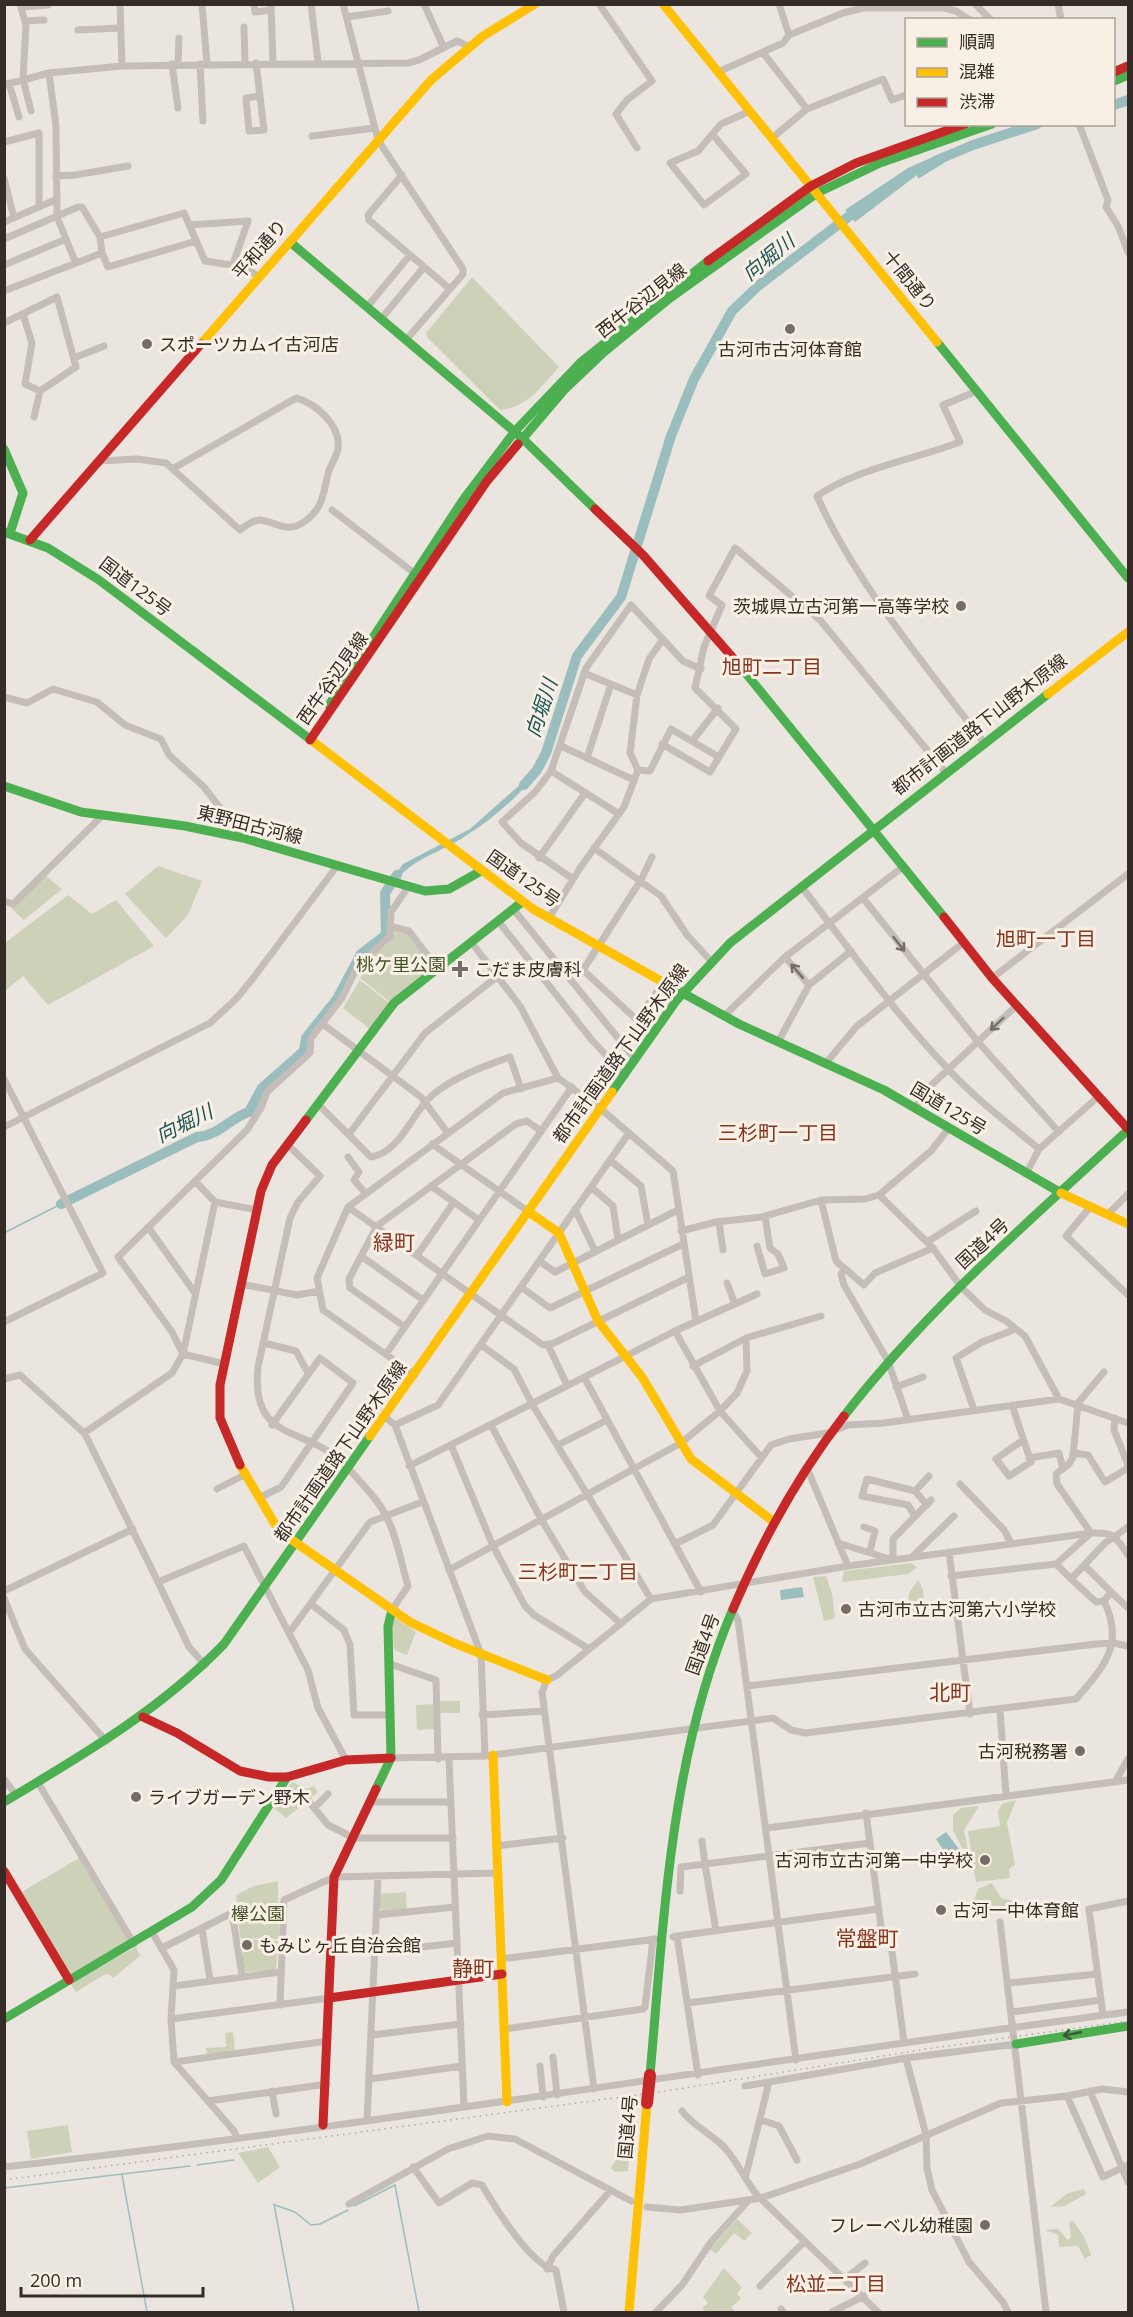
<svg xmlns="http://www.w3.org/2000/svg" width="1133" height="2317" viewBox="0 0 1133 2317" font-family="'Open Sans','Noto Sans JP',sans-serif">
<rect width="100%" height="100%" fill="#ebe5df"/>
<path fill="#cdd1b8" d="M472,277l87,90c-18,20 -31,40 -59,43l-73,-73 -1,-4z
M158,866l44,15 -14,34 -22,23 -41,-44z
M46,876l16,13 -38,31 -13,-12z
M68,895l24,19 24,-14 38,46 -106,59 -25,-29 -18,15v-48z
M394,929l13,4 28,35 -44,35 -31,-25 6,-9 -5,-3 25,-21z
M360,980l29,23 -19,26 -27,-21z
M911,1563l6,4 -9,7 -66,8 2,-11z
M826,1576l6,17 3,25 -11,3 -11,-44z
M918,1580c10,16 5,24 -1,39l-9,-12 1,-14z
M395,1618l21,14 -9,23 -13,-5 -2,-24z
M440,1701h20v12h-20z
M434,1704v25l-17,1 -1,-25z
M293,1782l13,7 8,-3 4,6 -32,26 -12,-10 8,-15z
M1016,1800l-9,23 8,42 -6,4 1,9 -34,4 -8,-51 32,-5 -2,-15 4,-7z
M979,1806l-15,24 4,20 -6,-2 -9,-18v-15l8,-7z
M79,1858l52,85 -61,34 -50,-84z
M278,1881l1,58 -39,-1 -4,-43 18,-9z
M992,1883l9,15 13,3 3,10 -8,2 -10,-5 -11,9 -8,-1v-4l-8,-5 -1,-6 5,-5 2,-7z
M406,1892l1,19 -26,2 -2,-19z
M253,1940l25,1 -2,29 -31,2 -4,-19 13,-3z
M136,1947l4,9 -27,22 -4,-4 -5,1 -28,17 -6,-9z
M233,2032l2,19 -28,3 -1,-6 20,-1 -1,-14z
M68,2125l4,27 -41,7 -4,-28z
M268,2147l12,20 -22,16 -20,-30z
M630,2148l-2,23 -13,1 -4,-4 6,-10z
M1084,2189l2,5 -22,12 -14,1 18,-14z
M737,2219l15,14 -8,8 -10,-8 -18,21 -6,-5z
M1073,2221l11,15 7,19 -6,4 -7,-13 -19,1 -1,-12 -13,-5 13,-1 10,11 3,-3 -2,-15z
M724,2268l18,20 -5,5 4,6 -10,8 5,5h-30l-4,-4 6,-5 -5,-6z"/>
<path fill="#9abebd" d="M944,152l4,3 -4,8 -26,16 -1,-4 -62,47 -10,-12 63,-42z
M531,775l3,3c-20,21 -42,42 -67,57 -26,18 -57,23 -75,51l-4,-2 15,-20 67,-35z
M802,1587l2,10 -23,3 -1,-10z
M946,1832l13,17 -11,8 -12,-18z"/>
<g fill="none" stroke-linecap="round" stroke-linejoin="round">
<path stroke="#9abebd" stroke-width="1.5" d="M4,1233l57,-29
M197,2165l37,-5
M122,2175l25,137
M4,2188l186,-22
M274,2204l20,108
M275,2205l20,7 16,13 9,-1 28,-14
M354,2206l41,-21 24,127"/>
<path stroke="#9abebd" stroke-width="10" d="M1114,105l14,-5
M935,161l38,-16 64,-21
M524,785l13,-15 9,-17 31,-97 44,-59 50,-161 23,-57 38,-68 26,-25 103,-79
M61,1204l136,-67c21,-1 33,-19 52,-25l13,-24 42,-37 2,-13 31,-39 24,-45 25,-19 -1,-42 12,-18"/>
<path stroke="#c4bdb8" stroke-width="7" d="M20,4l6,21 -3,54 8,32
M120,4l2,62
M202,4l5,60
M254,4l1,8 16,-2
M271,4l2,58
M311,4l7,58
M343,4l35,136 85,129v5l-57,66
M424,4l20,44
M599,4l53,77 -25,19 -11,14 21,34
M779,4l10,31
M975,4l16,16
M1058,4l3,16
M21,7l27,-2
M347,17l41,-6
M25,21l19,-1
M244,27l1,35
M78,30l42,-2
M763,53l44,56 -35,29
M256,63l8,67 -15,1 -3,-33 14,-2
M172,64l6,44
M178,64l1,-26
M200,64l3,57
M718,72l65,-29 6,-8 54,-22 20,-5h81l12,3 14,9
M49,73l7,53 1,91 18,44
M9,83l10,34
M4,85l45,-12 73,-7 286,-3 11,-3 38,-19 11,5
M807,109l76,-30 9,21 14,-5
M1079,124l29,76 -2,7 12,19 10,26
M713,135l33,39 -42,31 -34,-42 28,-12 23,-27 29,-13
M312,136l62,-8
M4,142l35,-9v74l-35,15
M402,175l-34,40 1,5 81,69
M56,176l19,-1 53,-9
M4,178l10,40
M39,207l18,-8
M189,225l59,-4 -15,43
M100,237l84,-24 21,48 39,6 15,10
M4,239l74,-32h4l18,30 2,16 6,14 88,-26
M4,265l62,-26
M4,291l98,-38
M367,307l43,-52
M23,314l9,29 -7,41 15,7
M381,319l43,-52
M4,323l53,-26 19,70 -36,24 -6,26
M74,358l30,-12
M977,391l-34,14 17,37c-47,18 -100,25 -143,54 37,85 111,172 167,247
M98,461l39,-2 29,4 74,67c5,-4 13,-10 20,-10 17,2 27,14 44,2 19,-13 19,-28 24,-48 2,-9 9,-17 10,-26 3,-23 -23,-45 -42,-50l-122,70
M332,510l86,66
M584,673l53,22
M4,697l23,6 26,-14 44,13 28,23 36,14 8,16 35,32 39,51
M693,740l25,-32
M662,744l48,28 26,-43 -41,-41 9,-41 18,-42 -13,-9 26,-48 85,72 126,153
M561,746l73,34
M587,758l24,-74
M638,770l-8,-17 7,-58 12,-36 14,-20
M551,771l68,43
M594,848l67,48 26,39 24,26
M652,857l-11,23 -58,90 54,50 26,-37
M539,858l46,-65
M573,879l-52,-36 -19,-21 33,-30 16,-21 35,-103 45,-63 52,56 18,8
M801,886c48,62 94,128 149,185 27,29 59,53 89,78
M863,898l115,144 81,90
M4,901l9,3 90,-89
M514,910l121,149
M549,918l31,-50 44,-61 14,-37 12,1 21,-42 48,28
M499,922l92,117 34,37
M391,926l18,5 29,38
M472,943l48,63 38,72 43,31 72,62 23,150
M785,957l24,28
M992,978l136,-104
M724,1016l61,-59 119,-91
M324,1025l97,72 26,35
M778,1042l31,-57 42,-34
M826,1063l30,-36 107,-84
M4,1079l99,194 -99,49
M318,1104l53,53c31,-5 42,-48 64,-64 21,-17 50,-27 75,-36l11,32
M915,1108l10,-17 91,-85
M4,1127l206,-104 27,-25 17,-21 83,-111
M349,1134l76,-101 73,-57
M287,1144l33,32 -22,26 -8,16 -32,149c-8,80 51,56 91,102 12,14 29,30 37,47 11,20 15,47 22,70l-16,24
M432,1144l97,68
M348,1157l11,15 -5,8 12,14
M610,1160l31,26 7,39
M1026,1174l13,-25 60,-53
M195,1181l20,21 42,8
M431,1186l48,34
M591,1187l22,19 5,34
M879,1195l54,53 28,39 24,23 21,11 19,15 34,63
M821,1200l15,61 28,24 11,-12 58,-25
M1091,1206l-25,30 62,59
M348,1207l195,138 11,-2 135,-66
M575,1209l20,42
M1108,1214l20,-20
M719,1222l4,28
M148,1227l47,66
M681,1231l35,-9 46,-5 59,-17 44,-1 14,-4 52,-44 18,-23
M927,1242l49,-31
M757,1246l8,28 19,-6 -6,-14 -8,-6 -5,-32
M418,1254l36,-52
M361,1256l62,44
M539,1261l16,11 123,-62
M845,1269l-4,5 3,11 44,76 20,59
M727,1283l8,21
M241,1284l56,11 22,-4
M521,1287l29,21 133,-64
M405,1327l-55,-39 -1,-9 28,-53 139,-102 11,-3 14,10
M675,1331l45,80 41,46
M264,1343l32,8 12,22
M481,1345l33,24 18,35 119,195
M548,1345l19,40
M183,1354l-11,-22 -54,-75 129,-127 14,-22 6,-16 43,-39 1,-15 31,-40 15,-31 33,-31 1,-24 17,-25
M183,1354l42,10
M386,1354l186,-267
M693,1366l53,-28 75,-22
M1104,1372l-26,31 -5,54 -4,7 -13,10 1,10 34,49 -35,31 15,15 34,-36 23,-16
M415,1375l-92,-65 -6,-32 31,-71 155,-114 55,-15
M584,1377l117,215
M4,1379l16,-4 65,59 73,148 86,-36 64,124 10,38 28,52
M896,1387l27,-10
M1012,1405l19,57 -22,14 -13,-17 27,-19
M974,1410l-18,-52 26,-16 34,-13
M385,1417l10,8 86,229 4,102
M1115,1418l-1,12 14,35
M395,1425l43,-20 191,-272
M491,1425l50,94 44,73 35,31
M84,1433l88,-60 11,-19 32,-152
M451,1445l42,101 32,60 9,9 55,34
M558,1445l49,-25
M1073,1453l15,2 17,27 23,-14
M1029,1458l30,-5 4,16
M409,1466l266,-135 82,-37
M807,1468l41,98
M960,1484l44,46 7,13
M217,1489l29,-15
M915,1491l12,14
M259,1498l22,-11 72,-104 -33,-25 -48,67
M915,1516l-7,-11 -46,-9 5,-17 48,12 14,-15
M864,1527l11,4 -5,20
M838,1543l55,17
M675,1544l38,-19 58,-80 18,-6 39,-6 20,-8 36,-2 175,-24 69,24
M949,1552l21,162
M912,1557l42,-41
M893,1560v-21l38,-39
M1084,1565l27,27 -7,9
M449,1570l232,-127 39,-32 17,-18 10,-22 -1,-33
M951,1576l105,-12
M158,1582l31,65 16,18
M4,1591l129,-62
M1111,1592l17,16
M4,1598l21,51 81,92
M311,1604l33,26 6,15 4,70h37
M733,1611l5,9 58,440
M289,1633l81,-111 52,-20
M390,1664l46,16 2,79
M747,1686l349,-42 17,-1 15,3
M1000,1710l6,85
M482,1715l62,-4
M391,1758l94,-2 288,-38 18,12 14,3 271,-34c28,-32 49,-55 28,-98l-8,1 -25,-23
M449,1759l15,347
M4,1779l12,16
M37,1781l97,163
M1115,1782l13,-23
M306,1798l22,27 26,13h99
M371,1802h80
M314,1808l14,-14
M866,1813l14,106 1,8 9,10 14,105
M767,1828l361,-48
M702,1841l3,23 165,-21
M496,1846l67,-8
M680,1891l1,-24 24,-3 11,67
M377,1915l78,-8
M1000,1922l46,390
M202,1929l8,51
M152,1932l22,38 -3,49 3,43 60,69 3,7
M677,1936l201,-27
M673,1937l4,-1 21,139
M162,1948l70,-35 10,62
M376,1952l81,-9
M501,1959l155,-20
M1008,1983l89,-9
M174,1986l106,-14
M687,2003l228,-29
M280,2005l4,-105 50,-23 163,-4
M1012,2012l89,-12
M1103,2015l-14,-106 39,-8
M171,2019l158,-21
M504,2029l139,-20 2,-2 8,-68
M372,2035l89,-11
M553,2057l4,38
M906,2058l20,77 1,33 5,22 37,72 34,40 5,10
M174,2062l154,-21
M540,2066l3,31
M370,2079l92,-13
M745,2086l24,-4
M594,2089l-52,-397 5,-12 9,-4 95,-77 197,-33 243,-33c24,-1 24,3 37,22
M272,2091l4,23
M1090,2091l38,91
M1067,2096l36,81 25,-12
M208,2101l119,-17
M682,2111c12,16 30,23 43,37 13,15 20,32 32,47l121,117
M367,2120l11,-243
M761,2120l18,6 18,34
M4,2167c377,-42 750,-106 1124,-155
M413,2167l26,36 33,-20 10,2c13,22 49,81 74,85l8,42
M746,2175l23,-93 137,-24 110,-14
M349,2204l99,-55 40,-13 27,3 116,62
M647,2207l34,3 80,-12 99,-34 141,-61 66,-7 35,-7 26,3
M547,2269l6,-13 57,-65
M845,2279l20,-16
M760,2286l44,-44
M781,2309l2,3
M656,2312l26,-27 29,-43 37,-41
M832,2312l32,-16"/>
<path stroke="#4caf50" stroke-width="9" d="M1114,81l14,-6
M290,242l232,196 73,71
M937,342l191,236
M518,444l46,-54 40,-38 66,-54 147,-105 63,-30 112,-39
M4,449l19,44 -13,40h-6
M4,532l44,16 51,32 212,160
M740,666l204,251
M329,705l134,-205 52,-69 66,-69 127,-101
M4,786l77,26 104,14 58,12 182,53 24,-2 32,-18
M661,981l78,43 145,66 177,103
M612,1092l64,-91 54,-58 318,-249
M306,1120l88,-117 128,-101
M844,1416c82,-106 185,-195 284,-286
M376,1789l15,-31 -3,-132 4,-16
M4,1802c79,-47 156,-92 220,-158l146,-208
M4,2019l188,-112 29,-27 66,-103
M1016,2044l112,-18
M650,2075c14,-156 20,-320 83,-466"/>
<path stroke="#ffc107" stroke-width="9" d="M663,4l274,338
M201,344l230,-264 52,-44 52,-32
M1048,694l80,-62
M311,740l222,169 128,72
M1061,1193l67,31
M529,1212l30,21 39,88 44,56 49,82 83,63
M370,1436l242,-344
M240,1465l39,66 131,91 44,21 93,37
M493,1755l14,347
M629,2312l18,-209"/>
<path stroke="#c62828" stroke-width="9" d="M1114,72l14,-6
M708,261l103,-75 45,-23 109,-39
M595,509l48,46 97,111
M30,540l171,-196
M310,740l177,-259 31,-37
M944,917l48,61 136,151
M240,1465l-20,-47v-33l41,-194 11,-26 34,-45
M733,1609c29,-68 65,-134 111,-193
M143,1717l34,16 63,38 29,6h18l59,-17 45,-2
M4,1871l65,109
M329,1998l173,-24
M323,2125l11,-248 42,-88"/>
<path stroke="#aca7a3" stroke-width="1.5" stroke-dasharray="1.5 4.5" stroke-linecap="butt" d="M4,2180l662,-89 267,-43 195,-27"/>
<path stroke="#c62828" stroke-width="12" d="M647,2103l3,-28"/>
</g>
<defs><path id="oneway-shaft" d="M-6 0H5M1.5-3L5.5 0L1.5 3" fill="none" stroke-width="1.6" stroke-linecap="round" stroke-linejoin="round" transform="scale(1.5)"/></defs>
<g stroke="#756d68">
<use href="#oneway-shaft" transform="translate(899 944) rotate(52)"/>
<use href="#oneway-shaft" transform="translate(797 971) rotate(-130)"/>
<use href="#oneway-shaft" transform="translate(997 1024) rotate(136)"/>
</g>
<use stroke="#3d5935" href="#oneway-shaft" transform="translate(1072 2034) rotate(169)"/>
<g fill="#756c67" stroke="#f9f0e5" stroke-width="2">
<circle cx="790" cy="329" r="6"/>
<circle cx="147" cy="344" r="6"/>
<circle cx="961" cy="606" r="6"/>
<path d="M457 960h6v6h6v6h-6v6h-6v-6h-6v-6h6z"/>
<circle cx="846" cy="1609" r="6"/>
<circle cx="1080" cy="1751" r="6"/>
<circle cx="136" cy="1797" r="6"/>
<circle cx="985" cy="1860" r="6"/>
<circle cx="941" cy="1910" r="6"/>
<circle cx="247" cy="1945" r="6"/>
<circle cx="985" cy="2225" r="6"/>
</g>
<g text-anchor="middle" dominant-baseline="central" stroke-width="6" stroke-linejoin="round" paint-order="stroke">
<g font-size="18" fill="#352b27" stroke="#f9f0e5">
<text transform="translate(259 249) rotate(-49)">平和通り</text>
<text transform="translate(910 280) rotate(51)">十間通り</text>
<text transform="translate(641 300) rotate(-38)">西牛谷辺見線</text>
<text transform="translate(136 586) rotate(37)">国道125号</text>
<text transform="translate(332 678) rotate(-55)">西牛谷辺見線</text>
<text transform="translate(979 724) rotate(-38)">都市計画道路下山野木原線</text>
<text transform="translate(250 824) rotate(14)">東野田古河線</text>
<text transform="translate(524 878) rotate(35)">国道125号</text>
<text transform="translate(620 1053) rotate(-54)">都市計画道路下山野木原線</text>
<text transform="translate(949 1108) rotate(31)">国道125号</text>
<text transform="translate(982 1243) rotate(-43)">国道4号</text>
<text transform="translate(340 1451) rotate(-55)">都市計画道路下山野木原線</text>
<text transform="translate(702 1644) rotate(-70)">国道4号</text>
<text transform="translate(627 2127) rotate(-85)">国道4号</text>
</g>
<g font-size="18" fill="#352b27" stroke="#f9f0e5" text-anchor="start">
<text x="159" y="344">スポーツカムイ古河店</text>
<text x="790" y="349" text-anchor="middle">古河市古河体育館</text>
<text x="949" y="606" text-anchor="end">茨城県立古河第一高等学校</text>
<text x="474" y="969">こだま皮膚科</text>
<text x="858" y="1609">古河市立古河第六小学校</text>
<text x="1068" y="1751" text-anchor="end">古河税務署</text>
<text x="148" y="1797">ライブガーデン野木</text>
<text x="973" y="1860" text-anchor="end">古河市立古河第一中学校</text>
<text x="953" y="1910">古河一中体育館</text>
<text x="259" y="1945">もみじヶ丘自治会館</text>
<text x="973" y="2225" text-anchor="end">フレーベル幼稚園</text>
</g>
<g font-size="18" fill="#45542a" stroke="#f9f0e5">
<text x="401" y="964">桃ケ里公園</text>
<text x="258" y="1913">欅公園</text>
</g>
<g font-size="20" font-style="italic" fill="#1c5457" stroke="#f9f0e5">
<text transform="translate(768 257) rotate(-39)">向堀川</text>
<text transform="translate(541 708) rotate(-72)">向堀川</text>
<text transform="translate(184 1123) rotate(-26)">向堀川</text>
</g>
<g font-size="20" fill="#85351f" stroke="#f9f0e5">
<text x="772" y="666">旭町二丁目</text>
<text x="1046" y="938">旭町一丁目</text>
<text x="778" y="1132">三杉町一丁目</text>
<text x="578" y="1571">三杉町二丁目</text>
<text x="836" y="2283">松並二丁目</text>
</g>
<g font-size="21" fill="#85351f" stroke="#f9f0e5">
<text x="394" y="1242">緑町</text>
<text x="950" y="1692">北町</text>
<text x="867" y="1938">常盤町</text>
<text x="473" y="1968">静町</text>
</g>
</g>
<rect width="1133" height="2317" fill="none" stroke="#352b27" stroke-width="12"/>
<rect x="905" y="18" width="210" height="108" fill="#f9f0e5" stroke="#aba199" stroke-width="1.5"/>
<rect x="917" y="38" width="30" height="9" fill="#4caf50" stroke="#aba199" stroke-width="1.5"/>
<text x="959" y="48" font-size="18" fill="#352b27">順調</text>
<rect x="917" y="68" width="30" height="9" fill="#ffc107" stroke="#aba199" stroke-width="1.5"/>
<text x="959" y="78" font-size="18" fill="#352b27">混雑</text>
<rect x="917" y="98" width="30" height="9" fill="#c62828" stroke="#aba199" stroke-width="1.5"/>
<text x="959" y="108" font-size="18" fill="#352b27">渋滞</text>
<path d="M21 2287v9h182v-9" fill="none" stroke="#352b27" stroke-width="3"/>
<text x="30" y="2287" font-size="18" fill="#352b27" stroke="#f9f0e5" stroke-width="4.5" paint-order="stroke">200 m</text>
</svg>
